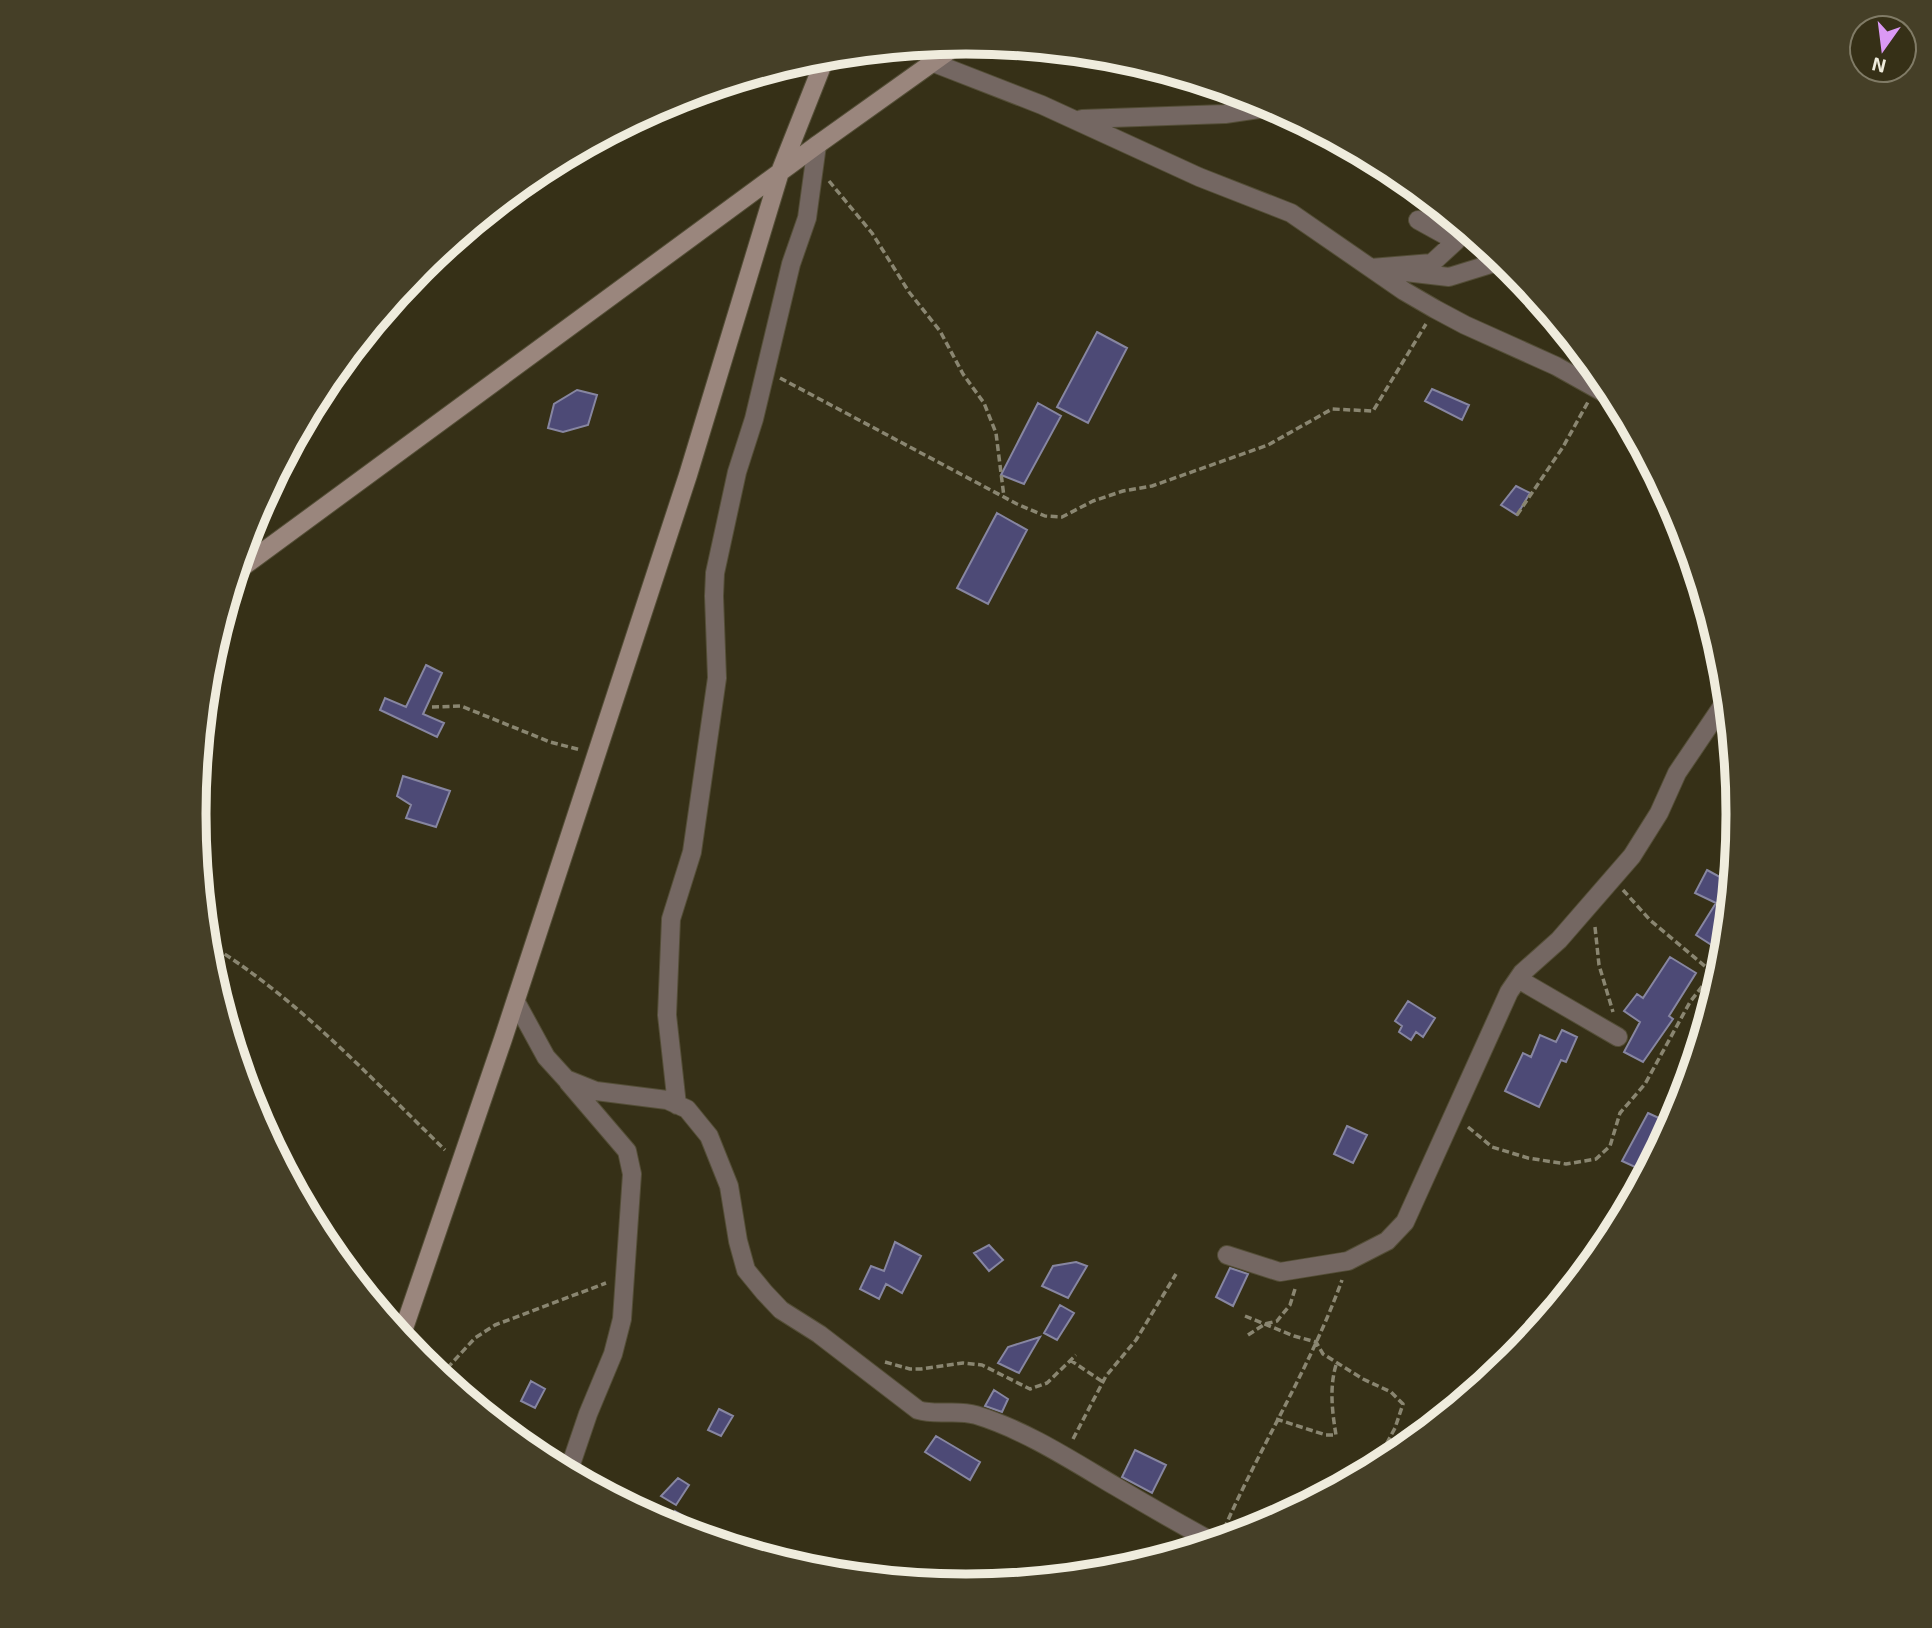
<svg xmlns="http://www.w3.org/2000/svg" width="1932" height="1628" viewBox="0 0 1932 1628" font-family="'Exo 2',sans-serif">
<rect width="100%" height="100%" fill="#363017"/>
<path fill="#4d4a76" stroke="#8786a1" stroke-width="2" d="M1097,332l30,16 -39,75 -31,-16z
M1432,389l37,16 -7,15 -37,-19z
M577,390l20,5 -9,30 -25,7 -15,-4 6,-24z
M1038,403l23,13 -37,68 -23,-9z
M1516,486l14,7 -13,22 -16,-10z
M997,513l30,17 -39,74 -31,-16z
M426,665l16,8 -19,41 21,9 -7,14 -57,-27 5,-12 21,9z
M403,776l47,15 -14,36 -30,-9 5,-13 -14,-9z
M1707,870l22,12 3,-4 -8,75 -28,-18 20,-32 -21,-10z
M1670,957l26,16 -27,43 4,3 -30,43 -19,-10 16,-30 -16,-11 13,-17 6,4z
M1408,1001l27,17 -12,19 -7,-5 -5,8 -12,-8 3,-6 -7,-5z
M1562,1030l15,7 -11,25 -5,-2 -22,47 -34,-16 18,-38 8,4 9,-22 16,7z
M1648,1113l24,11 -26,48 -24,-11z
M1347,1126l20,9 -14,28 -19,-9z
M895,1242l26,14 -19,37 -16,-9 -7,15 -19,-10 11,-23 13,5z
M989,1245l14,15 -14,11 -15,-18z
M1076,1262l11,4 -19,32 -26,-12 11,-20z
M1230,1268l18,6 -15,32 -17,-9z
M1060,1305l14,8 -17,27 -13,-7z
M1040,1337l-21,36 -21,-10 10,-16z
M531,1381l14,8 -10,19 -14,-7z
M994,1390l14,9 -6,13 -17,-6z
M719,1409l14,7 -12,20 -13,-6z
M936,1436l44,26 -10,18 -45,-28z
M1135,1450l31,15 -14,28 -30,-16z
M678,1478l11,7 -13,20 -15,-9z
M675,1511l40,23 -3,6 -45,-14z"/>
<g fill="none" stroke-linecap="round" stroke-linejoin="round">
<defs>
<path id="street" d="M934,63l108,42 157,72 92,36 113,78 31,18 30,16 91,41 59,33
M1082,119l143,-5 48,-7
M1418,220l38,21 -24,22 -61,5 78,9 42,-13 7,-7
M1518,979l100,58
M516,1002l30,55 20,22 30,12 71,9 20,9 22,27 20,50 9,55 8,29 18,22 17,18 38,24 99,76c19,6 38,-1 58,5 49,15 95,45 139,71 32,19 65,38 98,56
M568,1082l59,69 5,23 -10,145 -9,35 -25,60 -20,59
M677,1105l-10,-90 4,-96 21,-67 25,-174 -3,-82 1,-23 22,-101 17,-53 37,-155 16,-46 10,-73
M1227,1255l53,17 68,-11 39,-20 18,-19 104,-230 13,-19 37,-33 73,-84 27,-43 18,-40 50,-74"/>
<path id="secondary" d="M237,571l580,-426 143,-102
M401,1337l102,-298 185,-564 92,-303 46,-116"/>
</defs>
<use href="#street" stroke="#544e37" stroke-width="20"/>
<use href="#secondary" stroke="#544e37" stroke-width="20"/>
<path stroke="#8a8671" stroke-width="3.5" stroke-dasharray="7 3.5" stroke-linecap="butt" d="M829,181l43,52 37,59 31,39 23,43 21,29 12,30 8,64
M780,378l237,126 28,12 17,1 31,-16 30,-10 29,-5 116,-41 64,-36 41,2 53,-87
M1517,515l46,-68 25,-45
M432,707l29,-1 89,36 31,8
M1623,890l27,30 56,47 7,15 1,13
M1595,927l4,38 14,47
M207,943c87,52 165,136 238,207
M1468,1127l24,20 36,11 38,6 30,-5 14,-13 10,-33 25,-29 45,-82 21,-27
M1245,1316l49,20 22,6 7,12 40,25 28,13 12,12 -8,24 -21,39
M1248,1335l17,-11 12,-3 13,-16 5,-16
M1070,1360l33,22
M885,1362l25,7h11l42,-6 19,2 48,24 17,-6 29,-28
M440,1376l35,-38 20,-13 111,-42
M1276,1419l50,16h10c-4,-24 -7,-50 1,-73
M1073,1439l33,-63 30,-36 40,-66
M1224,1529c37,-84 87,-163 118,-249"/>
<use href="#street" stroke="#746762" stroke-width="18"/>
<use href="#secondary" stroke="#9a867d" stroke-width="18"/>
</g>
<path d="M0 0H1932V1628H0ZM206 814a760 760 0 1 1 1520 0a760 760 0 1 1-1520 0Z" fill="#453f27" fill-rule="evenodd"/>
<path fill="none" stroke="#efecdd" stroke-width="9" d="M206 814a760 760 0 1 1 1520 0a760 760 0 1 1-1520 0Z"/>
<g transform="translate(1883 49) rotate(194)"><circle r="33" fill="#363017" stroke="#807b66" stroke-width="2"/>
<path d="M0-5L12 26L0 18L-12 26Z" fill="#db99f5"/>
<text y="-10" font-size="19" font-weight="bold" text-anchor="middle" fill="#efecdd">N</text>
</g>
</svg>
